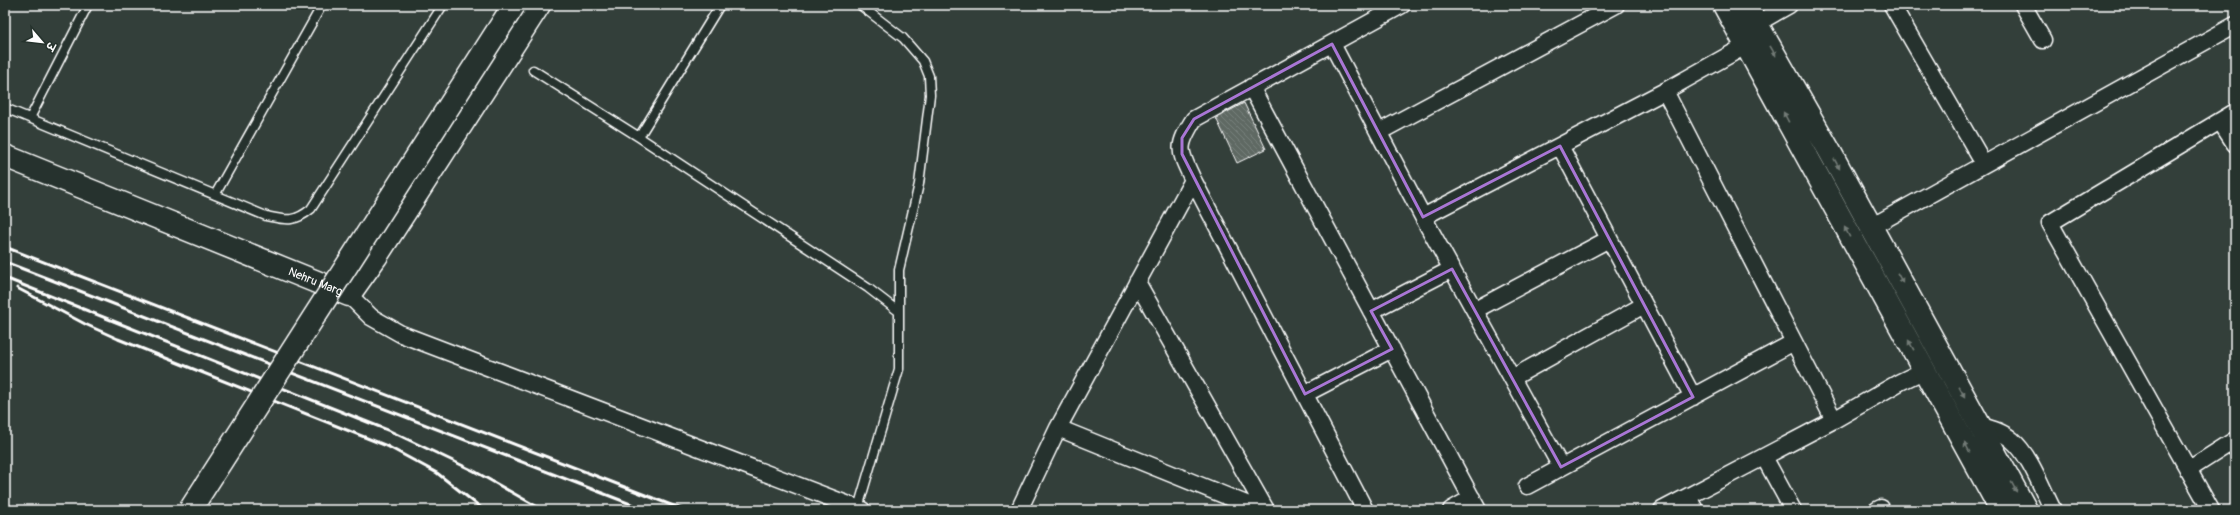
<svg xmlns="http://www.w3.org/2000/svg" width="2240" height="515" viewBox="0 0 2240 515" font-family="Pangolin,'Playpen Sans Deva',sans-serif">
<defs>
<pattern id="building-back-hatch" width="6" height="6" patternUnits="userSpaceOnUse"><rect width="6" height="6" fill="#5f6964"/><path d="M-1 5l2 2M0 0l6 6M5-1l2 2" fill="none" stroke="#77807b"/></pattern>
</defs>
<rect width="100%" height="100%" fill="#333f3a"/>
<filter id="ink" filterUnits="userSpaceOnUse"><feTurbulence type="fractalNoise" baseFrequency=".025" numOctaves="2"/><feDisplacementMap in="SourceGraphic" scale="8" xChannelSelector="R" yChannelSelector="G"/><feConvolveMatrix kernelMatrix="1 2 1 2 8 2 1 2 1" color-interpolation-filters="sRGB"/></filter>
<g filter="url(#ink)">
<path fill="url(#building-back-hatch)" stroke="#fff" d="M1244,103l22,46 -29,14 -21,-45z"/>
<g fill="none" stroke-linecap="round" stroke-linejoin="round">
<defs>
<path id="lane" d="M533,70l106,67 229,151 30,23
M5,108l261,108c20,4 28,7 45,-7l132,-204
M30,118l58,-113
M639,137l81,-132
M215,195l107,-190
M858,508l41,-139v-99l20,-86 11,-89 -1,-19 -6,-15 -20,-23 -43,-33"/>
<path id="street" d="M1892,5l92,159
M2023,5l20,35
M1747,29l42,-24
M1332,44l91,173 138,250
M1251,87l227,423
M1665,91l169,329
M2220,121l15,23
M1379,132l237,-127
M1560,146l133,251
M1193,180l172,330
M1423,217l242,-126 82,-46
M1871,227l364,-202
M1137,282l129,228
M349,295l22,22 30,17 461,176
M1475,310l134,-71
M1371,311l81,-42
M1512,378l132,-73
M1305,394l87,-45
M1981,426c11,3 22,6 31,14 18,15 30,49 41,70
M1058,428l203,82
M1764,457l29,53
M2188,470l47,-30
M1527,486l267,-144
M1688,497l7,13
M1019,510l39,-82 135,-248c-14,-30 -17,-32 1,-61l208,-114
M1451,510l21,-12
M1662,510l172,-90 66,-38 25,-12
M1877,510l4,-2 1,2
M2211,510l-161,-287 185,-111"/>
<g id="secondary">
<path id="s1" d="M5,156l344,139 27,-38 163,-252"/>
</g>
<path id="primary" d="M1724,5l277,505
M1746,5l83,145 197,360"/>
</defs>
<use href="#lane" stroke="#fff" stroke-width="11"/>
<use href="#street" stroke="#fff" stroke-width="19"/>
<use href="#secondary" stroke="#fff" stroke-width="25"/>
<use href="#primary" stroke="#fff" stroke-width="25"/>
<use href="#lane" stroke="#26332d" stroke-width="8"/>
<use href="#street" stroke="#26332d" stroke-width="16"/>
<use href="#secondary" stroke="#26332d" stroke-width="22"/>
<use href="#primary" stroke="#26332d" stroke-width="22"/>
<path stroke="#fff" stroke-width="3" d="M5,247l679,263
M5,262l641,248
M5,278l385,153 84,40 69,39
M17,288l68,36 33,15 269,107 50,27 47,37"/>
<defs>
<path id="secondary-bridge" d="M190,510l324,-505"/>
</defs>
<use href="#secondary-bridge" stroke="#fff" stroke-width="25" stroke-linecap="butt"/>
<use href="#secondary-bridge" stroke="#26332d" stroke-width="22"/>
</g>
<defs><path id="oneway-solid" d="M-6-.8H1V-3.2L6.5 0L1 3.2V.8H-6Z"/></defs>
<g fill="#727a76">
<use href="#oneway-solid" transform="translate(1773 51) rotate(60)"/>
<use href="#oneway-solid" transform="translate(1786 117) rotate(-118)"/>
<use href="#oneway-solid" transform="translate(1837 164) rotate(61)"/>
<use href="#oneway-solid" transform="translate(1847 232) rotate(-118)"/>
<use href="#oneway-solid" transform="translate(1900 278) rotate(61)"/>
<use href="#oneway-solid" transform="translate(1911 345) rotate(-119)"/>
<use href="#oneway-solid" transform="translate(1962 392) rotate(61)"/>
<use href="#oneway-solid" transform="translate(1967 447) rotate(-118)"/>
<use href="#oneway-solid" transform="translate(2014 487) rotate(62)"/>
</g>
</g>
<path fill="none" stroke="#a976d5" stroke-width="3" stroke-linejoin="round" d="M1332,44l91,173 137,-71 133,251 -132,70 -109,-198 -81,42 21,38 -87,45 -123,-240v-16l12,-19z"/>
<g text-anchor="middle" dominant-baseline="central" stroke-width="4" stroke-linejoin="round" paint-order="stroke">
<g font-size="12" fill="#fff" stroke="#26332d">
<text stroke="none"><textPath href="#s1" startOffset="335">Nehru Marg</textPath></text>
</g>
</g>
<rect width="2240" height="515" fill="none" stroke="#26332d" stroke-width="20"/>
<rect x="10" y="10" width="2220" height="495" fill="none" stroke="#fff" stroke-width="1.5" filter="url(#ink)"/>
<g transform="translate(42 42) rotate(118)" stroke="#26332d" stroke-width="3" paint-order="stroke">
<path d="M0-3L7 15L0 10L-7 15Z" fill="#ffffff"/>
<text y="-6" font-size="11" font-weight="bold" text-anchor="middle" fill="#ffffff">उ</text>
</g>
</svg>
